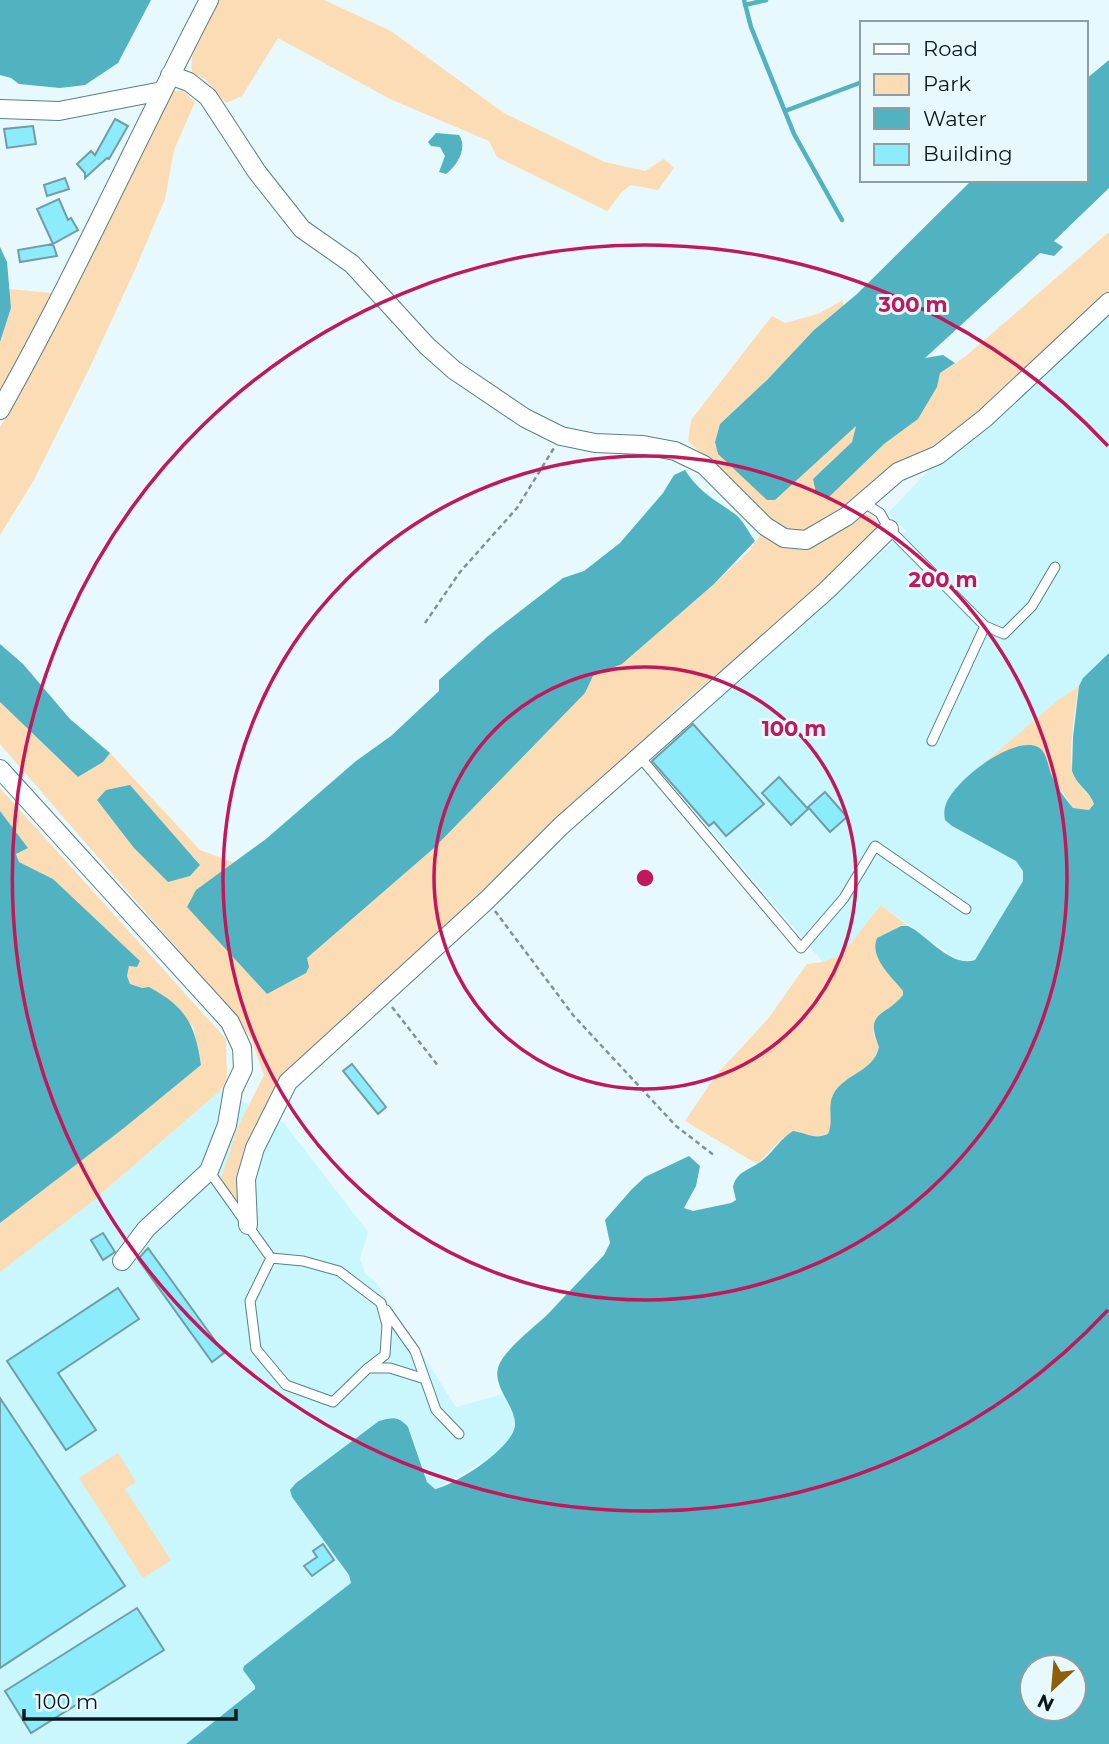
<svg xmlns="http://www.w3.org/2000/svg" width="1109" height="1744" viewBox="0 0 1109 1744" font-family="Montserrat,sans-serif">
<rect width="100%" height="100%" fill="#e7f9fc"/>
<path fill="#caf6fe" d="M1109,313v340l-26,25 -4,8 -21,14 -80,68 -29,29 3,29 64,35 7,10v10l-48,79 -12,1 -9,-4 -73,-52 -40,50 -18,7 -176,-207 259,-224 -18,-18 45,-47z
M221,1090l63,33 84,109 -8,27 5,15 11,8 80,125 48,-13 10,22v16l-16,21 -63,36 -8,-7 -14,-45 -10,-16 -10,-4 -14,4 -30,154 2,8 -108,87 12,16v3l-69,55h-186v-472l88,-67z"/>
<path fill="#fcdcb4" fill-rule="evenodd" d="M218,0h106l67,31 113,82 101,49 40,9 19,-12 10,9 -16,22 -27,-5 -9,7 -15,19 -110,-54 -8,-16 -99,-42 -112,-61 -36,58 -16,7 -21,-24 -13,-6c-3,-28 13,-49 26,-73z
M171,91h12l12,11 -21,48 -9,49 -31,73 -45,97 -55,111 -34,55v-108l35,-60z
M1109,232v60l-156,144 -28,21 -33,9 -62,53 -31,15 -17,-5 -94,-88 3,-21 81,-104 13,7 33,-9 25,-14v6l-29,24 -46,49 -48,45 -5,18 4,12 48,45 89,-74 -4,17 -39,37 15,19 56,-54 34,-25 19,-32 3,-14 26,-17z
M9,289l43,4 -52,99v-50l11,-34z
M863,512l11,6 5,7 -4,8 -29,30 -169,145 -166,161 -219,200 -34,60 -21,56 6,23 -2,4 -20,-34 17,-51 26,-52 -13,-36 -14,-21 -237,-274v-42l78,75 25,-15 7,-9 90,97 35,13 -18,13 89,83 128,-111 151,-155 8,-17 29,-12 92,-80 36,-34 13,-19 28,17 26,-5zM106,790l75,54 19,20z
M1079,686c-4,19 -11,70 -6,88 3,9 14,18 20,26l1,4 -5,6 -16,-2 -21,-31 -9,-26c-26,-12 -42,4 -65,17l80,-68z
M0,788l226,251 1,39 -6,12 -133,115 -88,67v-49l124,-95 77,-63 -8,-39 -51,-37 -12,-5 -3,-8 2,-10 -76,-87 -34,-17 -3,-8 12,-6 -28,-37z
M881,905l27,21h-7l-24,12 4,26 23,27 -1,4 -30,38 6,14 -7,16 -29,19 -12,21 1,22 -4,9c-12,5 -19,2 -30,-2l-15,6 -26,26 -72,-43 31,-46 51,-55 40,-56 16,-2 18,-7z
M118,1453l18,29 -11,7 46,71 -28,18 -64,-100z"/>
<path fill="#51b2c1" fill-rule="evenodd" d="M0,0h151l-33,63 -33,22 -25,3 -41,-4 -8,-6 -11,-3z
M1109,60v128l-55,53 9,6 -9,9 -14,-3 -115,105 18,-3 12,8 -15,10 -3,14 -19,32 -34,25 -56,54 -12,-5 -3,-14 39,-37 4,-16 -81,74h-8l-49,-46 -3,-12 5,-18 48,-45 46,-49 43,-36 115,-114h114v-101z
M436,133l23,2c9,13 -2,31 -13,39l-7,-2 6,-16 -5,-9 -9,-1 -3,-4z
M0,247l7,15 4,46 -11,34z
M685,470c15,23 29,29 50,44 8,6 14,19 20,27l-41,43 -92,80 -29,12 -8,17 -151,155 -127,110 2,9 -3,6 -39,21 -80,-87 9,-17 70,-51 90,-78 35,-25 48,-45v-11l49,-44 75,-58 21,-7 36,-28 43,-50 11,-18z
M0,644l23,20 47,55 40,34 -7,9 -25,15 -78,-75z
M1109,653v1091h-923l69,-55v-3l-12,-16 1,-4 107,-83 -2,-8 -57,-78 -2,-7 6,-7 83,-62c13,-4 20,-5 29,6l19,55 8,7c20,-4 81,-43 80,-65 0,-19 -22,-36 -17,-56 5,-18 37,-41 51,-55 18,-19 37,-39 55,-58l6,-12 -5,-23 27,-31 13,-12 44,-21 11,10 -4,20 -12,22 9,3 38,-8 5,-3 -3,-13c4,-17 18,-17 30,-27 11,-9 17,-21 30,-29 14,2 21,9 35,3 6,-13 -1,-27 5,-39 11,-22 40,-22 46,-48 -15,-37 6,-29 24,-52v-4c-11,-14 -34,-33 -26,-53l24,-12h7c20,9 42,42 67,34l48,-79v-10l-7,-10 -64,-35 -7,-6c-1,-6 -1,-11 1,-16 9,-24 67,-69 92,-57 9,4 10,21 14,29 5,12 13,22 21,32l16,2 5,-6c-4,-13 -18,-19 -22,-33l1,-34 6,-51 4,-8zM1032,1667h42v42h-42z
M130,785l70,80 -10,11 -22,6 -34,-34 -37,-48 9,-10z
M0,811l28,37 -12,6 3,8 34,17 87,82 -3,6 -8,-1 -2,10 3,8 12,4 7,-1c37,20 46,37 52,78l-77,63 -124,95z"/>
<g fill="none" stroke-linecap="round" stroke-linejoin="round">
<path stroke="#51b2c1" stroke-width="4.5" d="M744,0l7,27 43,107 48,86
M745,5l21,-5
M785,111l77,-29"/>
</g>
<path fill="#8cecfb" stroke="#729da5" stroke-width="2" d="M115,119l13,7 -19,33 -2,-1 -22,20v-5l-8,-9 14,-13 4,4z
M33,126l3,18 -29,4 -3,-19z
M65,178l4,11 -22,7 -3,-11z
M59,199l9,21 3,-2 7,12 -25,14 4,12 -37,6 -2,-12 35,-6 -16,-35z
M693,724l71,80 -38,32 -12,-14 -5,4 -57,-65z
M779,777l29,32 -17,16 -29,-32z
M825,792l22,25 -17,15 -22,-25z
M352,1064l34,43 -8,7 -35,-43z
M103,1233l12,19 -12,8 -12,-20z
M148,1248l76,105 -12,9 -74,-103z
M118,1288l21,31 -81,54 38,57 -30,20 -59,-89z
M0,1398l125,188 -125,82z
M323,1544l11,16 -22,16 -8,-10 13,-9 -4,-6z
M137,1608l27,42 -133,83 -26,-42z"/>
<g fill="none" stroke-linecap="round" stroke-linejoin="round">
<defs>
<path id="lane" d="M863,502l17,11 9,16 96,97 -53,115
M985,626l19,8 28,-28 23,-39
M639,756l162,192 43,-50 31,-52 91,63
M209,1171l62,87 -21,43 6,48 30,36 47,17 35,-34 17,-13 2,-30 -6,-22 -42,-32 -36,-10 -32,-3
M386,1310l29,41 21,59 23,24
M368,1368h22l35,11"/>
<path id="street" d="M170,75l19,7 19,15 49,75 45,57 50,35 75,82 27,24 71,48 36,18 34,7 48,2 32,6 29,14 61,61 19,12 22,2 41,-24 51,-44 40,-17 47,-37 124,-116
M0,109l59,2 103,-20
M0,410c75,-133 138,-274 209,-410
M0,769l230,253 12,26 1,21 -10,21 -6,35 -18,46 -63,58 -24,32
M248,1225l-2,-46 9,-31 33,-66 199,-182 74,-74 265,-235 63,-62"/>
</defs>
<use href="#lane" stroke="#578188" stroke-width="11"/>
<use href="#street" stroke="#578188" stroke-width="20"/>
<path stroke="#819395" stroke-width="2.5" stroke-dasharray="5 3.5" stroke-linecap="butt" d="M425,623l35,-51 57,-64 37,-60
M495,911l78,104 103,111 39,30
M392,1007l47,60"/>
<use href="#lane" stroke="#fff" stroke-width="9"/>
<use href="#street" stroke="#fff" stroke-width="18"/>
</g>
<g fill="none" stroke="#c2185b" stroke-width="3.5">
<circle cx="645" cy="878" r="211"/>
<circle cx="645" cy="878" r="422"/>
<path d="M1108 1310A633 633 0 1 1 1108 446"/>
</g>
<circle cx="645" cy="878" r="10" fill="#c2185b" stroke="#e7f9fc" stroke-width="3.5"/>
<g font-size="21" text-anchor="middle" font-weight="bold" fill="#c2185b" stroke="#e7f9fc" stroke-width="6" stroke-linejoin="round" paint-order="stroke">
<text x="913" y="312">300 m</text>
<text x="943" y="587">200 m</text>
<text x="794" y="736">100 m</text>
</g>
<rect x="860" y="21" width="228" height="161" fill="#e7f9fc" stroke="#8d9fa2" stroke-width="2"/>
<rect x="874" y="44" width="35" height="10" fill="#ffffff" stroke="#8d9fa2" stroke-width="2"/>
<text x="923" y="56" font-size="21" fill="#07191b">Road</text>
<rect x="874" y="74" width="35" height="21" fill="#fcdcb4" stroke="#8d9fa2" stroke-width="2"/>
<text x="923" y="91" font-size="21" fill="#07191b">Park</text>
<rect x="874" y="108" width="35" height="21" fill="#51b2c1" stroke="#8d9fa2" stroke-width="2"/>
<text x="923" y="126" font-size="21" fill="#07191b">Water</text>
<rect x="874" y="144" width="35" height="21" fill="#8cecfb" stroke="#8d9fa2" stroke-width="2"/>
<text x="923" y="161" font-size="21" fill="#07191b">Building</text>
<g transform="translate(1053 1688) rotate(206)"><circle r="33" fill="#e7f9fc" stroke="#8d9fa2" stroke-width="2"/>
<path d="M0-5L12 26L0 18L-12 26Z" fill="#8e5e09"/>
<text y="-10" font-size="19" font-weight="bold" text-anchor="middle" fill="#07191b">N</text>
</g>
<path d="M24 1709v10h212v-10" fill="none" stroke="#07191b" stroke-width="3.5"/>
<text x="35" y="1709" font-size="21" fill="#07191b" stroke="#e7f9fc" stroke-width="5" paint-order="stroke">100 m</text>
</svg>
